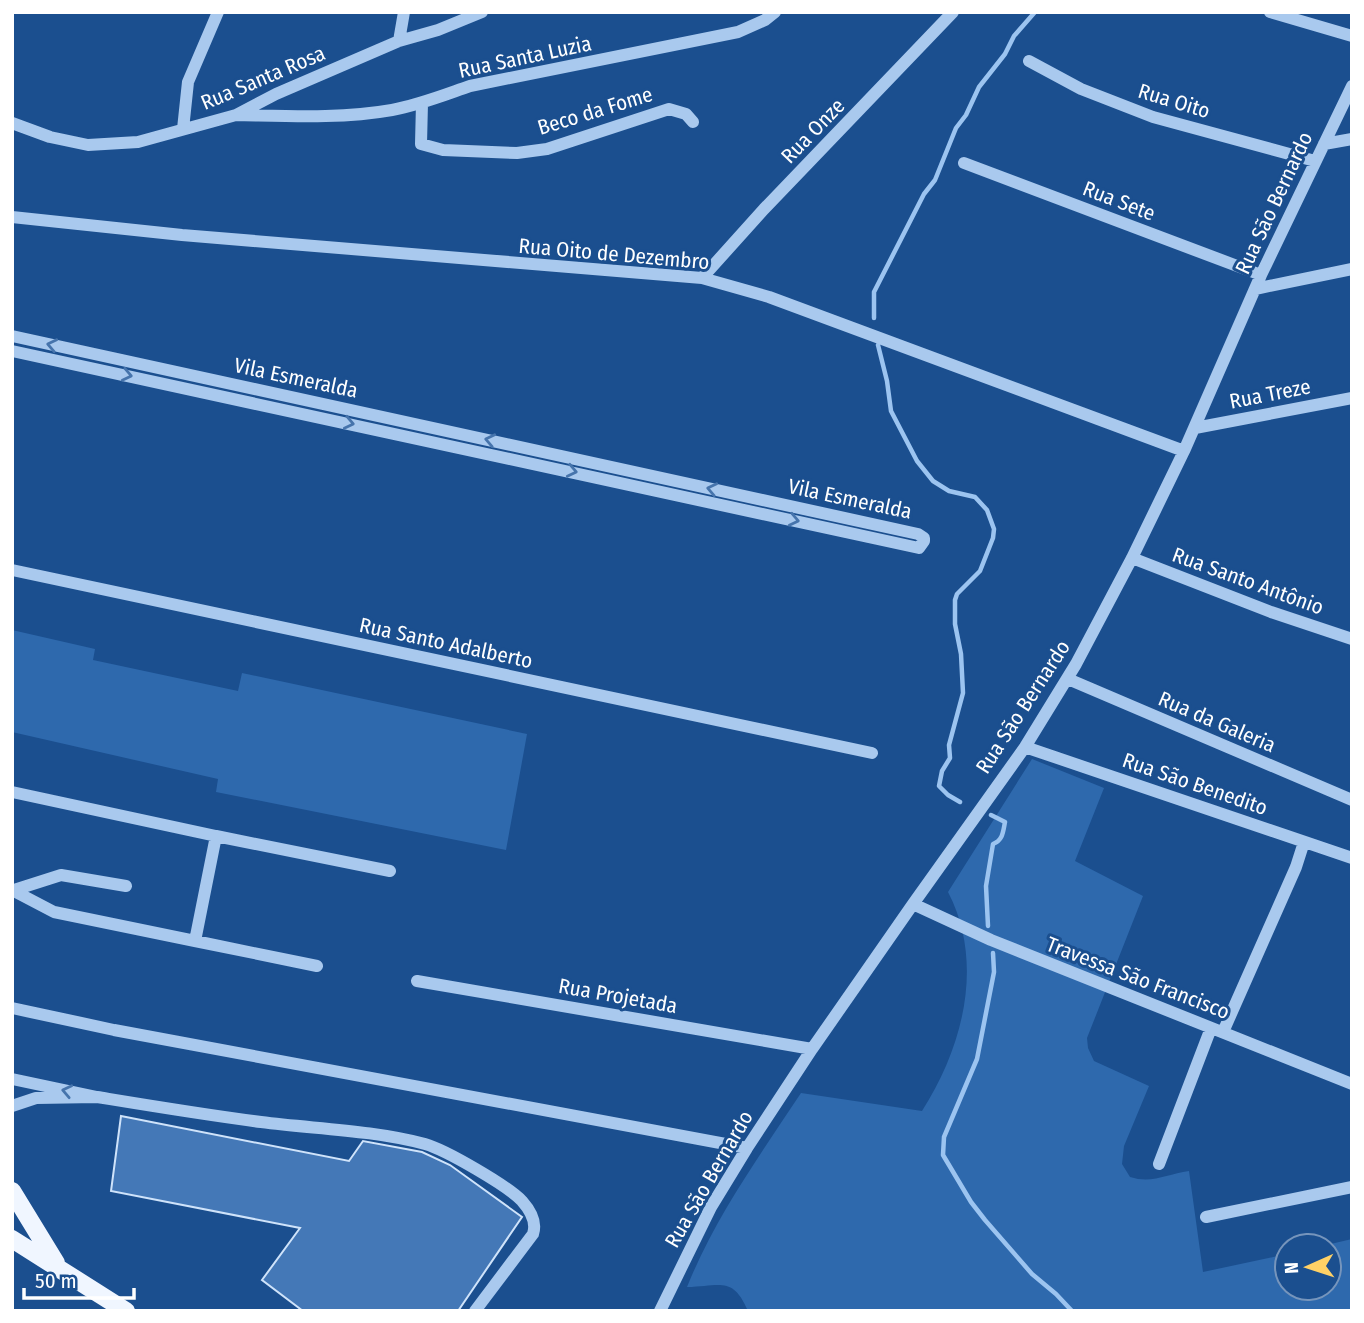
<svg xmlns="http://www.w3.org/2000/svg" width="1364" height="1323" viewBox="0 0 1364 1323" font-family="'Fira Sans Condensed',sans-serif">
<rect width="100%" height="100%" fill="#1b4f8f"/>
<path fill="#2e69ad" d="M12,630l83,19 -2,11 145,31 4,-18 285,61 -21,116 -290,-58 2,-13 -206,-47z
M1032,759l72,29 -29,73 68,35 -56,142 1,10 6,13 55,25 -25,60 -2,18 8,13c22,7 37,-3 59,-6l14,101 84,-18v34h42v-42h-7l30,-7v72h-604c-15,-35 -27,-25 -61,-24 28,-70 73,-132 114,-194l121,18c41,-64 63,-148 26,-219z"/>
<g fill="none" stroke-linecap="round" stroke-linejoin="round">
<path stroke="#9cc4f0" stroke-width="4.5" d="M874,318v-26l50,-98 11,-14 21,-52 10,-13 13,-28 26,-33 9,-18 21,-24
M878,345l9,36 4,30 26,50 16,20 16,10 26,6 12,13 7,19 -1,9 -13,33 -23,23 -2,6v24l6,30 2,39 -14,52 1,13 -8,13 -3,15 9,9 12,7
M988,926l-2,-40 7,-42c10,-4 10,-12 12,-22l-14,-7
M993,953l1,19 -17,87 -33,78 -1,18 28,47 14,18 47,54 24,20 16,17"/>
</g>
<path fill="#4478b7" stroke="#cfe3fa" stroke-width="2" d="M121,1116l228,45 14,-20 59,11 28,13 72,52 -64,94h-155l-41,-31 38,-52 -189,-37z"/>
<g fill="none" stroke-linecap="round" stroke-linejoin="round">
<path stroke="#a9c9ee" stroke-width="12" d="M1270,12l82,24
M399,41l5,-29
M1029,61l52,28 72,28 162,44
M422,103l-1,41 22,6 74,3 30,-4 122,-40 17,5 7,8
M236,115c52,1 105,4 156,-5 27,-5 52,-15 78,-24l268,-54 27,-12 10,-8
M12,123l38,14 38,8 50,-3 98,-27 40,-21 123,-53 39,-11 44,-18
M183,129l5,-47 30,-70
M1324,144l28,-5
M964,163l297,112
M12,217l170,18 520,43 67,19 415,154
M702,278l62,-69 189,-197
M1255,289l97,-20
M12,336l906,198 6,4v3l-5,7 -907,-197
M1195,428l157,-30
M1132,558l139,54 81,27
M12,570l860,183
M1068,679l284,121
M1025,747l327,111
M12,792l204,44
M12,890l42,22 141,29 21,-105 174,35
M14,890l47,-15 65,11
M913,904l78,36 361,144
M195,941l122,25
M417,981l395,68
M12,1008l102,22 633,118
M1223,1032l73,-165 8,-25
M12,1079l85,18 -61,1 -24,8
M97,1097c55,9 109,18 164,25 55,7 111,8 164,22 21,6 83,42 97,57 8,9 15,21 11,33l-58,77
M1159,1164l52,-136
M1206,1217l146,-30
M660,1311l51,-104 36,-59 65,-99 101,-145 112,-157 51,-83 56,-106 52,-107 77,-176 91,-189"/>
<path stroke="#f0f6ff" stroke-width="18" d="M12,1191l44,72
M12,1239l114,72"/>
</g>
<defs><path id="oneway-chevron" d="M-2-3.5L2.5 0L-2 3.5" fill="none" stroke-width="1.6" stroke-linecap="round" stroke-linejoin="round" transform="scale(1.75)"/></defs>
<g stroke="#4674ac">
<use href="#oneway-chevron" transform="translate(52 345) rotate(-168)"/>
<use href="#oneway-chevron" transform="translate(127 375) rotate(12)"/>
<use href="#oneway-chevron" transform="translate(349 423) rotate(12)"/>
<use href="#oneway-chevron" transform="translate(490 440) rotate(-168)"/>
<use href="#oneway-chevron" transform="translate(572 471) rotate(12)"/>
<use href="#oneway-chevron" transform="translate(712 489) rotate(-168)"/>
<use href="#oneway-chevron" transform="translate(794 520) rotate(12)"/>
<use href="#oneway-chevron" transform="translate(67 1091) rotate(-168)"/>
</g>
<g text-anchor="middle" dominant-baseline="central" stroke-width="6" stroke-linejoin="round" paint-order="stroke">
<g font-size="21" fill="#fff" stroke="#1b4f8f">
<text transform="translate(525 57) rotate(-12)">Rua Santa Luzia</text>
<text transform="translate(263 78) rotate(-23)">Rua Santa Rosa</text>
<text transform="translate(1174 101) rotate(17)">Rua Oito</text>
<text transform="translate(595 111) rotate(-17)">Beco da Fome</text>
<text transform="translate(813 131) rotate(-46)">Rua Onze</text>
<text transform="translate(1119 201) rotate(21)">Rua Sete</text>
<text transform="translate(1274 203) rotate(-65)">Rua São Bernardo</text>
<text transform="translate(614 254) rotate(5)">Rua Oito de Dezembro</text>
<text transform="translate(296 378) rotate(12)">Vila Esmeralda</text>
<text transform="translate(1270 394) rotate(-11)">Rua Treze</text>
<text transform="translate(850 499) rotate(12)">Vila Esmeralda</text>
<text transform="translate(1248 581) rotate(20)">Rua Santo Antônio</text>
<text transform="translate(446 643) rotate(12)">Rua Santo Adalberto</text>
<text transform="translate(1023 707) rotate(-57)">Rua São Bernardo</text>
<text transform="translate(1217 722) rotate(23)">Rua da Galeria</text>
<text transform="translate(1195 784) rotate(19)">Rua São Benedito</text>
<text transform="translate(1138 978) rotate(21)">Travessa São Francisco</text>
<text transform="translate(618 996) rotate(10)">Rua Projetada</text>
<text transform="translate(709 1179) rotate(-60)">Rua São Bernardo</text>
</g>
</g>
<rect width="1364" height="1323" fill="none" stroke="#ffffff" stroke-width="28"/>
<g transform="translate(1308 1267) rotate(267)"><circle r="33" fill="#1b4f8f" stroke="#7695bc" stroke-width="2"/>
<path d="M0-5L12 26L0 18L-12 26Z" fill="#ffd166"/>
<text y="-10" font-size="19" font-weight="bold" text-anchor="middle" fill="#ffffff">N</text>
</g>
<path d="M24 1288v10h110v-10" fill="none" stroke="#ffffff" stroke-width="3.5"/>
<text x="35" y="1288" font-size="21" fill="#ffffff" stroke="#1b4f8f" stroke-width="5" paint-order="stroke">50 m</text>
</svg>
